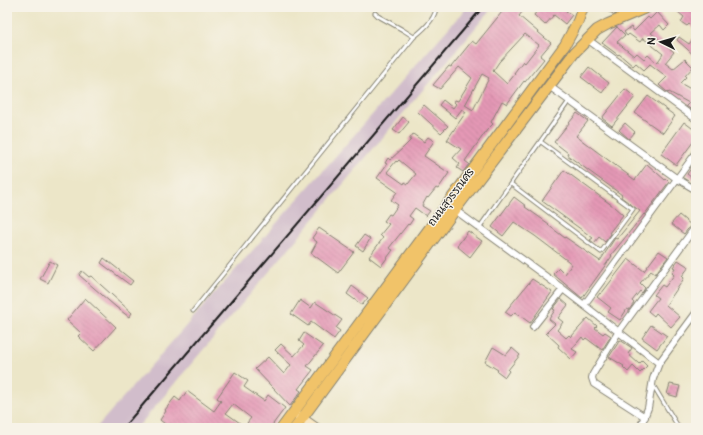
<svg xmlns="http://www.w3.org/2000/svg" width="703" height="435" viewBox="0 0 703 435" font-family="Pangolin,'Playpen Sans Thai',sans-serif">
<defs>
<pattern id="building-back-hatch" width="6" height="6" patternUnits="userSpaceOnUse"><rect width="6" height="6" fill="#e498b5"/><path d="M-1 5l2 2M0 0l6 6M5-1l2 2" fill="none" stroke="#c3829b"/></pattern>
</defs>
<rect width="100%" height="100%" fill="#f7f3e8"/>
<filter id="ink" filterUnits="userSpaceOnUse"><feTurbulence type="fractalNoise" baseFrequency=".025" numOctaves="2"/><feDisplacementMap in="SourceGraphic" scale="8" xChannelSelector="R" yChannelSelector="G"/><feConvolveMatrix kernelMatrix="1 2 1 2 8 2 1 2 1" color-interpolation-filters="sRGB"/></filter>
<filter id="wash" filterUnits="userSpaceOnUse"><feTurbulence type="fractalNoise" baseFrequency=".012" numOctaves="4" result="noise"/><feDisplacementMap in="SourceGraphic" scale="16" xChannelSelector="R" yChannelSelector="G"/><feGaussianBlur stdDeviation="0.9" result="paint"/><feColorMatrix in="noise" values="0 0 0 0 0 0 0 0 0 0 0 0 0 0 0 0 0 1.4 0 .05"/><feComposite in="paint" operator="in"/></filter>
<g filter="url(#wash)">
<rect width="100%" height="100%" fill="#ece6c8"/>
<path fill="#d1bdcb" d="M467,7h26l-356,421h-41z"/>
<g id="blocks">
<path fill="url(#building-back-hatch)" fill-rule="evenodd" d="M506,7h20l-7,9 32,27 -11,13 4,3 -19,23 -1,-1 -17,23 -5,-3 -11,21 2,2 -6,6 -22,31 4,3 -6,8 -6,-4 3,-4 -7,-6 8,-9 -14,-9 19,-28 -4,-3 -7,9 -16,-13 4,-5 10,8 3,-4 -2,-2 1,-2 3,1 14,-23 -13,-11 -19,22 -7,-4 16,-19 2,1 21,-26 4,3zM525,34l14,11 -14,18 -2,-2 -9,12 1,1 -8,10 -14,-13 6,-9zM482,74l7,4 -16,32 -8,-5z
M540,7h29l-3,4 6,4 -7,9 -11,-9 -9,10 -11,-10z
M672,7h24v23l-7,-6 -2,2 -6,-4 3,-5z
M657,12l12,13 -5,5 -4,-5 -9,8 23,19 -9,11 8,6 12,-10 8,8 -8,9 1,1 -6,6 16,9v21l-10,-7 3,-3 -20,-11 -1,1 -9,-8 8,-8 -17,-13 -6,6 -8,-7 -3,3 -14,-12 -1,1 -16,-12 15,-16 8,8 -8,7 17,14 3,-3 7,6 4,-4 9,8 6,-9 -20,-16 -3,4 -11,-8 -2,2 -3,-4 7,-5 3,4 14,-14 2,2z
M679,37l10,7 4,-5 3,3v15l-19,-17z
M589,67l20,16 -7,10 -21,-16z
M625,89l10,8 -23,29 -10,-8z
M648,96l27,20 -12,17 -28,-20z
M424,105l24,21 -7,7 -23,-21z
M577,113l11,8 -12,15 59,44 12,-16 18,16 1,-1 3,3 -25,33v-1l-33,41 1,1 -30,42 -29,-24 6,-6 6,6 7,-10 -37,-28 -21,-14 -11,14 -11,-9 22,-30 12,9 -1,1 24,17 -1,1 17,13v-1l35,24 15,-23 2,1 23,-28 -19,-14 1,-2 -55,-40 1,-2 -14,-11z
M403,117l6,5 -10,12 -6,-4z
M684,122l12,9v7l-20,27 -15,-11z
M625,123l10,9 -6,7 -10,-9z
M413,134l11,8 4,-5 6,4 -10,15 25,17 -11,16 -2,-1 -8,10 -1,-1 -5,9 8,5 -4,5 -11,-8 -6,8 4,3 -4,6 -1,-1 -19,24 4,2 -12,16 -12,-9 14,-19 -3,-3 9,-11 -5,-3 5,-7 2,1 7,-10 -7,-5 6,-8 -20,-14 10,-14 -2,-1 3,-5 2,2 14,-13 7,-7h-2zM399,160l17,14 -8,10 -3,-2 -1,2 -17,-12 9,-11 1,1z
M696,162v19l-9,-7z
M564,170l49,36 10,9 -14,18 2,1 -6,8 -6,-5 -5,6 -4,-3 3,-2 -51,-37z
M679,215l12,10 -7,9 -13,-10z
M319,228l35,24 -16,21 -27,-20 6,-11 -5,-4z
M468,231l14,10 -12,16 -13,-11z
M364,235l6,4 -7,12 -7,-5z
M659,251l9,6 -13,17 -4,-3 -11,12 5,5 -3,5 -2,-2 -8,10 2,2 -5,7 -2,-1 -7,11 -12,-8 3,-4 -14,-11 3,-4 1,1 27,-35 16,12z
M104,258l29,23 -3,4 -29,-22z
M678,260l11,7 -7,9 2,2 -3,5 -15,22 14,12 -9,10 -15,-14 -2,3 -6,-5 10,-13 -4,-3 8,-10 3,2 9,-12 -2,-2 3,-5 -2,-1z
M50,261l7,4 -9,18 -8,-4z
M82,271l7,6 2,-1 41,37 -3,4 -13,-10 -37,-32z
M532,279l20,13 -22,31 -15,-11 -4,4 -6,-4z
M352,286l16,12 -6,7 -15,-11z
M85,298l31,29 -22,24 -16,-15 3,-3 -14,-13z
M561,299l7,6 -10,13 5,4 -6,8 9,8 3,-3 2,2 17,-19 9,8 -2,2 8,6 2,-2 6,4 -9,14 -16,-12 -2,2 -2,-3 -10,12 5,3 -6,7 -13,-12 1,-2 -13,-12 9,-9 -6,-5 6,-9 -2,-1z
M300,300l11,8 4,-6 27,18 -6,8 4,3 -6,8 -23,-17 -3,4 -17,-12z
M651,325l16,11 -10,13 -15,-11z
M304,333l19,13 -16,20 6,4 -15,19 3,2 -11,15 -35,-37 13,-12 16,17 7,-9 -16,-15 6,-6 13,12 10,-11 -5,-4z
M620,340l12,8 -4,6 11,10 3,-3 5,5 -7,7 -7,-7 -5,6 -5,-5 1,-1 -15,-9z
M493,347l13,8 6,-7 8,7 -12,15 1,1 -4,6 -8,-6 1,-1 -13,-8z
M235,372l13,9 -4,6 20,14 4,-6 17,13 -15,20h-16l-7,-5 4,-5 -18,-14 -7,9 14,10 -3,5h-67l-10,-8 6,-9 -1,-1 10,-13 5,4 7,-10 27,20 7,-10 -4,-3z
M670,384l10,2 -3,11 -10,-3z"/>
</g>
</g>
<g filter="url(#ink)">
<use href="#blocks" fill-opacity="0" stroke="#848172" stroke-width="1"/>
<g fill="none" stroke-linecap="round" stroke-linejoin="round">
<defs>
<path id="service" d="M375,13l3,3 25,14 11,7c9,-7 22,-18 22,-30
M511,184l90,68 32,-43 -92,-67
M479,228l90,-127
M193,311l221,-274
M653,385l26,43"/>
<path id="minor" d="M587,39l109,80
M549,86l127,92 20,12
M455,210l108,79 96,74
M584,305l112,-152
M533,327l30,-38
M645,417l-51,-33 -2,-6 1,-4 26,-43 77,-105
M640,428l8,-20 5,-29 6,-16 37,-50"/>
<path id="secondary" d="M296,414l20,14"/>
<path id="primary" d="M611,7l13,4h9
M282,428l283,-383 13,-24 5,-14
M295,428l160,-218 120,-158 22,-22 11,-6 40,-17"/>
</defs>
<use href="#service" stroke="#848172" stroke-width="5"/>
<use href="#minor" stroke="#848172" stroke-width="8"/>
<use href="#secondary" stroke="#848172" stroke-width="11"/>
<use href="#primary" stroke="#848172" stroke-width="12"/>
<use href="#service" stroke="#fff" stroke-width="3"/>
<use href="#minor" stroke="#fff" stroke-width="6"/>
<use href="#secondary" stroke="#f9e7c3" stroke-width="9"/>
<use href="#primary" stroke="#f1c369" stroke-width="10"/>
<path stroke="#1c1c1c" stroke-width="2" d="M123,428l360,-421"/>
</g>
</g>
<g text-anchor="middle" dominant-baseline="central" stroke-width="3" stroke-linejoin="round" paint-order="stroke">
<g font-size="11" fill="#1c1c1c" stroke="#f7f3e8">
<text transform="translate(451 197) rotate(-53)">ถนนสุวรรณศร</text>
</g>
</g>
<rect width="703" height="435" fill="none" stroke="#f7f3e8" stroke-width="24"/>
<g transform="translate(661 42) rotate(275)" stroke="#f7f3e8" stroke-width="3" paint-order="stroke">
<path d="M0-3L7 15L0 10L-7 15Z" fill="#1c1c1c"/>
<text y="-6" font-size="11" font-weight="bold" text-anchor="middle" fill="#1c1c1c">N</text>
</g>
</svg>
